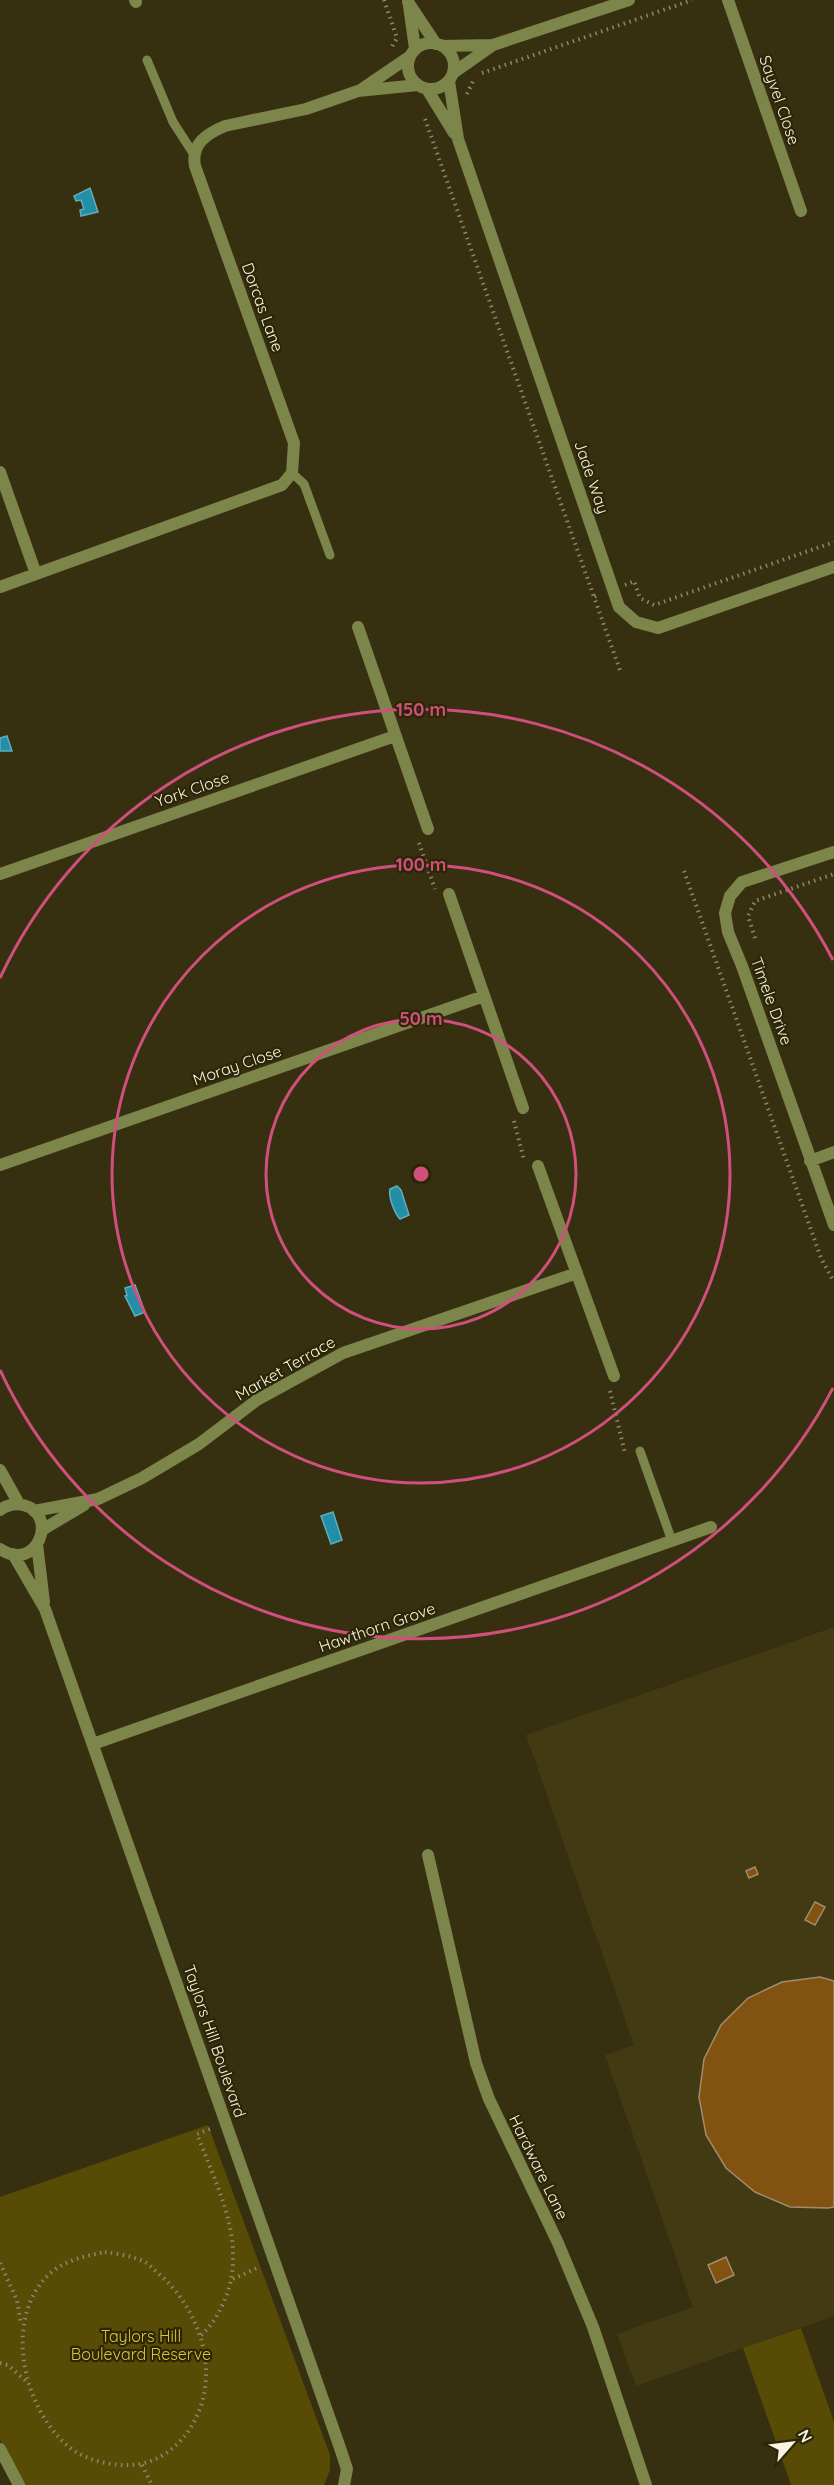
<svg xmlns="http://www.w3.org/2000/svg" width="834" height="2485" viewBox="0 0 834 2485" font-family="Quicksand,sans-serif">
<rect width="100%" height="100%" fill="#363010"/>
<path fill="#423a12" d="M834,1627v689l-198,70 -19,-52 76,-27 -88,-252 29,-10 -108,-310z"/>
<path fill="#574b06" d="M208,2125l122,330v15l-6,15h-301l-23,-45v-243z
M801,2328l33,94v63h-43l-48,-137z"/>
<path fill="#228ea7" stroke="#62adb9" stroke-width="1.5" d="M90,188l8,24 -17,4 -1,-6 4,-1 -3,-9 -5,1 -2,-5z
M7,736l5,15h-12v-13z
M397,1186l4,4 8,25 -9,4c-5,-5 -12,-22 -10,-30z
M135,1285l10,27 -10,4 -10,-20 2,-1 -2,-7z
M333,1512l9,28 -11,4 -10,-28z"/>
<path fill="#825210" stroke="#a38a70" stroke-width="1.5" d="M755,1867l3,7 -9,4 -3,-7z
M815,1902l10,5 -10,18 -10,-5z
M820,1977l14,4v226l-6,1 -38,-1 -35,-15 -29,-24 -20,-33 -7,-38 5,-38 17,-34 27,-27 34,-16z
M726,2257l8,18 -18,8 -8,-18z"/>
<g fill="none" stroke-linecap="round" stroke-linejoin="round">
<path stroke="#8b876d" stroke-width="4" stroke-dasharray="1.5 4.5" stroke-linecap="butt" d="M384,0l13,38 -7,12
M482,73l210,-73
M467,94l7,-15
M425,119l169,478
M625,585l9,-4 6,17 14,7 180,-63
M596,596l-2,1 27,76
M419,843l16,46
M684,871l137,387 13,24
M755,938l-7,-22 7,-15 79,-27
M514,1121l10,39
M610,1391l15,62
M105,2252c13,2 28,4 40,10 5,3 9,8 14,12 44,38 65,108 28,159 -15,20 -37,33 -62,32 -17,0 -37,-5 -52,-15 -51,-37 -73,-137 -19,-180 16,-11 32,-14 51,-18z
M0,2263l17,37 4,24
M233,2279l26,-12
M201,2335c12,-10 19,-24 25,-38 21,-56 -9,-110 -29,-163l16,-6
M0,2363l8,2 18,16
M142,2465l10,20"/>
<path stroke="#7c854a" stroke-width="9" d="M147,60l26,62 20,31
M292,473l12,11 26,71
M640,1451l32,90"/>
<path stroke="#7c854a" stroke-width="12" d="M135,0l1,2
M728,0l73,211
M408,2l28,42
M409,6l6,43
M408 66a23 23 0 1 1 46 0a23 23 0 1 1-46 0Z
M442,46l50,-1
M453,73l40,-28 136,-45
M449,81l9,58 161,468 17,15 22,6 176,-61
M427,89l27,44
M359,91l50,-34
M0,472l36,102
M0,587l282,-102 10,-12 2,-30 -99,-277c-4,-22 11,-32 30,-40l81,-17 52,-18 60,-6
M358,627l70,202
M834,852l-92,30 -12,14 -5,17 3,19 14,34 92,259
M0,874l395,-138
M449,894l74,214
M810,1161l24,-9
M0,1165l484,-169
M538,1166l76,210
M0,1470l19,34
M0,1510c7,-5 14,-7 23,-5 37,9 14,69 -23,44
M34,1511l64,-12 44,-21 57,-34 58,-44 86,-47 234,-80
M42,1530l42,-25
M37,1544l7,58
M13,1554l32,55 294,836 8,24 -3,16
M93,1744l618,-217
M428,1855l48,208 13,36 69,144 35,84 53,158
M0,2449l19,36"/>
</g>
<g fill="none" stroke="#d04f7d" stroke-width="3">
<circle cx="421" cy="1174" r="155"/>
<circle cx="421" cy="1174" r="309"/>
<path d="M833 1388A464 464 0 0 1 0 1370M0 978A464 464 0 0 1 833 960"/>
</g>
<g text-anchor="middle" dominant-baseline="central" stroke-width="4.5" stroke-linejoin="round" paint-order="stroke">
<g font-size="16" fill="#f8f5e3" stroke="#2c2606">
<text transform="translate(780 100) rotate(71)">Sayvel Close</text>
<text transform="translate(263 307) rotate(70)">Dorcas Lane</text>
<text transform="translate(592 477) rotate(71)">Jade Way</text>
<text transform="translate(192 789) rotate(-19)">York Close</text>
<text transform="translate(772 1001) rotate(70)">Timele Drive</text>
<text transform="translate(237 1065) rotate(-19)">Moray Close</text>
<text transform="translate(285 1368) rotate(-30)">Market Terrace</text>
<text transform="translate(377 1627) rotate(-19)">Hawthorn Grove</text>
<text transform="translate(215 2041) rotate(71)">Taylors Hill Boulevard</text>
<text transform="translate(539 2167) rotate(64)">Hardware Lane</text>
</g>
<g font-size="16" fill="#dfc437" stroke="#2c2606">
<text x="141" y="2336">Taylors Hill<tspan x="141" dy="18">Boulevard Reserve</tspan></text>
</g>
</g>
<circle cx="421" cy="1174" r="9" fill="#d04f7d" stroke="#2c2606" stroke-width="3"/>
<g font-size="18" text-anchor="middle" font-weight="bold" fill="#d04f7d" stroke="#2c2606" stroke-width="4.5" stroke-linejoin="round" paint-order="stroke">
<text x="421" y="716">150 m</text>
<text x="421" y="871">100 m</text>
<text x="421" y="1025">50 m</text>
</g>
<g transform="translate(792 2443) rotate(62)" stroke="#2c2606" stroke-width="4.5" paint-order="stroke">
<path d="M0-4.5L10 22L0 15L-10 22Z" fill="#f8f5e3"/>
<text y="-9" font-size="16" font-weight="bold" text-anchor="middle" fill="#f8f5e3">N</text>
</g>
</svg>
